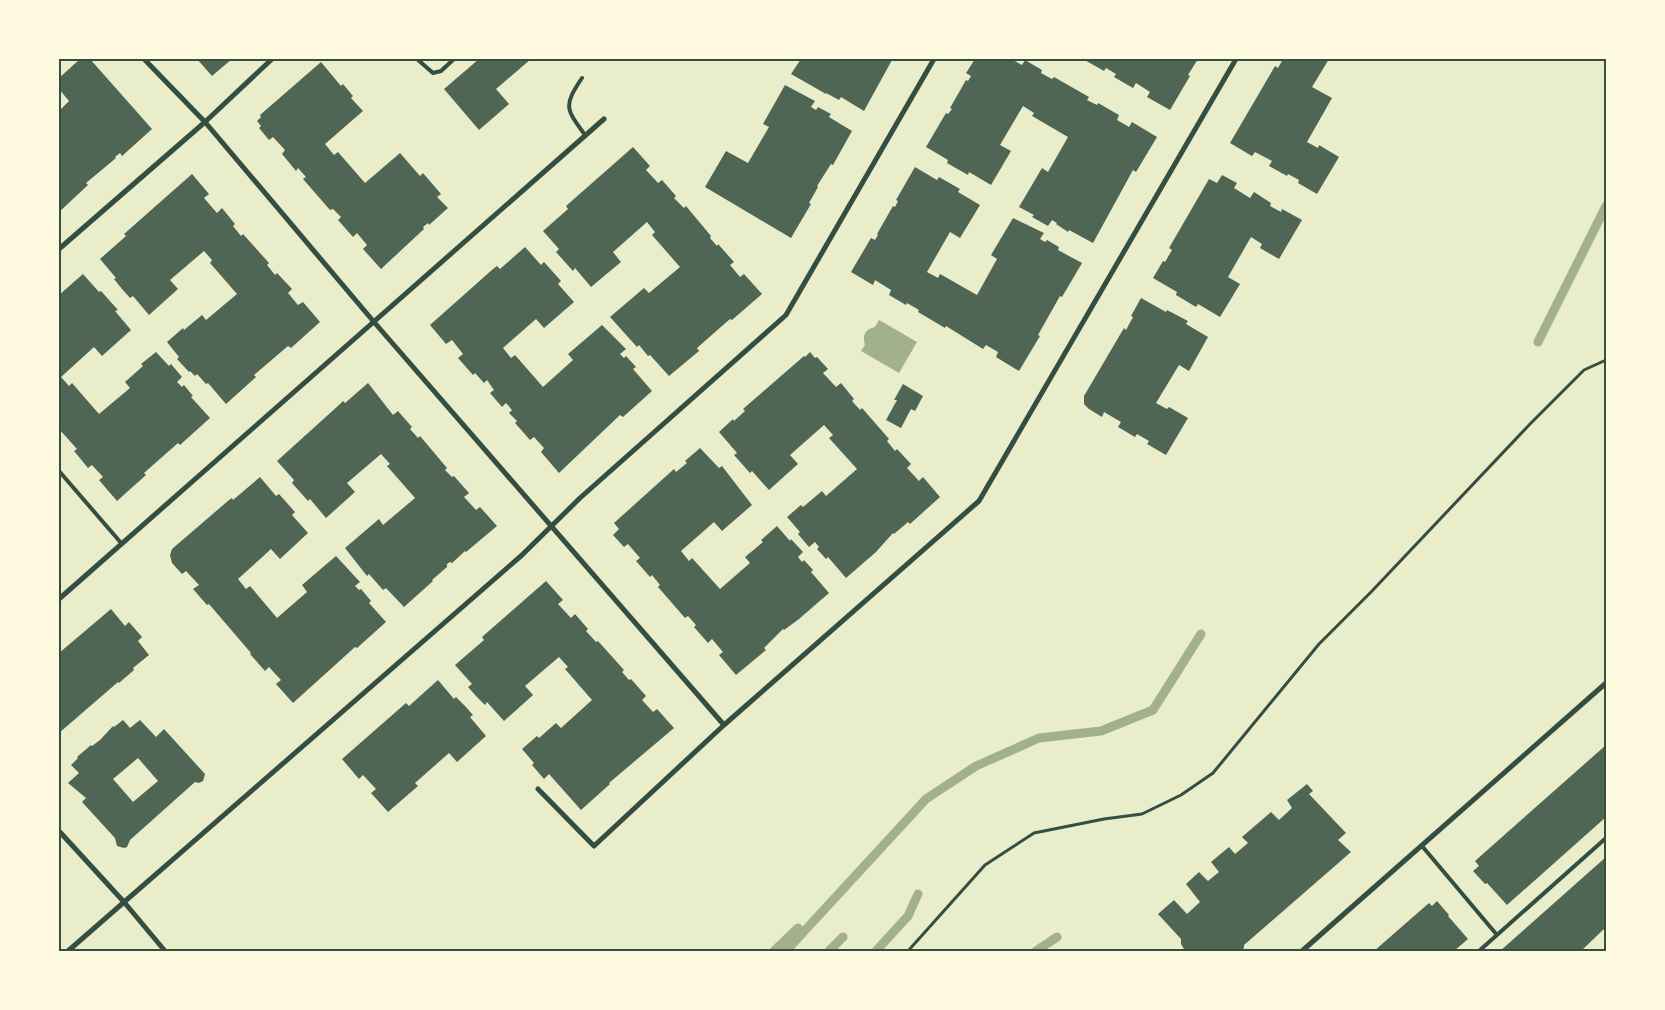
<svg xmlns="http://www.w3.org/2000/svg" width="1665" height="1010" viewBox="0 0 1665 1010" font-family="Ubuntu,sans-serif">
<rect width="100%" height="100%" fill="#e9edc9"/>
<path fill="#a3b18a" d="M879,320l38,22 -18,31 -38,-22 4,-6c-3,-10 0,-16 10,-18z"/>
<g fill="none" stroke-linecap="round" stroke-linejoin="round">
<path stroke="#a3b18a" stroke-width="9" d="M1538,342l68,-136
M774,951l24,-23
M786,951l140,-152 50,-33 63,-28 62,-7 52,-21 48,-76
M829,951l14,-14
M876,951l32,-35 10,-22
M1036,951l21,-14"/>
</g>
<path fill="#4f6655" fill-rule="evenodd" d="M80,59h10l62,70 -30,27 -2,-3 -5,4 1,1 -30,25 2,2 -29,27v-101l10,-10 -10,-12v-11z
M197,59h35l-20,17z
M479,59h52l-35,30 13,15 -30,26 -35,-41z
M801,59h89l2,1 -28,51 -23,-14 -2,3 -13,-7v1l-35,-20z
M975,59h36l11,6 3,-5 17,10 -1,3 11,6 2,-2 35,20 -2,3 10,5 1,-2 21,12 -2,5 12,7 3,-5 25,15 -21,35 -3,-2 -40,73 -24,-13 -1,2 -12,-8 1,-1 -5,-3 -4,6 -16,-9 2,-2 -15,-8 23,-39 6,4 20,-35 -36,-21 2,-3 -11,-7 -23,39 11,6 -20,34 -22,-13 -1,3 -21,-12 1,-3 -22,-13 20,-34 2,1 4,-5 -2,-1 16,-28 2,1 3,-5 -5,-3z
M1083,59h115l-10,16 2,1 -20,34 -23,-13 3,-5 -14,-9 -3,5 -19,-11 2,-3 -10,-6 -2,3z
M1283,59h46l-17,28 20,11 -25,44 11,6 1,-3 20,12 -22,37 -19,-11 1,-3 -11,-6 -1,2 -18,-10 3,-5 -17,-9 -3,4 -22,-13 45,-77 3,2z
M321,62l20,24 2,-2 10,12 -2,2 12,13 -38,33 9,11 4,-3 27,31 35,-30 20,23 3,-3 18,21 -4,3 11,11 -19,17 -1,-2 -5,4 1,2 -43,40 -18,-20 4,-4 -10,-12 -4,4 -15,-17 3,-3 -8,-8 -3,1 -27,-31 3,-2 -8,-9 -2,3 -14,-17 3,-4 -12,-13 -4,3 -10,-12 2,-2 -4,-5 4,-4 -1,-2z
M785,85l30,16 -4,6 5,3 2,-3 13,7 -2,3 23,14 -19,34 -2,-1 -14,22 1,1 -9,16 2,1 -20,34 -86,-51 21,-36 22,12 21,-36 -6,-3z
M633,147l17,19 -4,4 12,13 4,-3 14,16 -2,2 10,10 2,-2 25,30 -1,2 7,8 1,-2 16,18 -4,3 10,12 4,-3 18,20 -30,26 -2,-1 -16,14 -17,15 2,3 -30,25 -19,-21 -2,1 -9,-11 -2,2 -27,-30 34,-29 5,5 31,-26 -28,-32 3,-3 -8,-10 -34,30 8,10 -30,25 -16,-19 -2,3 -9,-10 -8,-9 3,-3 -16,-18 25,-22 -2,-3z
M915,167l22,13 2,-3 21,12 -2,3 22,13 -20,33 -10,-6 -23,40 11,6 2,-4 37,21 20,-36 -6,-4 22,-37 31,15 -4,6 5,3 2,-2 12,7 -1,3 24,13 -20,34 -2,-1 -22,39 2,1 -21,35 -23,-14 2,-5 -12,-7 -3,4 -37,-23 -1,2 -27,-16 1,-2 -12,-7 -1,2 -17,-10 2,-5 -16,-10 -2,5 -22,-13 20,-34 4,2 3,-5 -1,-1 16,-28 2,1 3,-6 -2,-1z
M192,174l17,20 -5,4 13,15 5,-5 13,16 -2,2 8,10 2,-2 26,29 -2,2 8,10 2,-2 15,16 -4,4 10,12 5,-3 17,20 -29,26 -3,-2 -34,29 2,2 -30,27 -18,-21 -2,1 -9,-10 -2,2 -5,-5 -1,1 -12,-13 2,-2 -12,-15 16,-14 1,2 18,-15 4,5 31,-26 -27,-31 2,-3 -8,-9 -34,29 8,9 -29,26 -16,-19 -3,2 -8,-9 -8,-10 2,-1 -16,-19 26,-23 -2,-2z
M1222,175l15,8 -3,5 16,10 4,-6 17,11 -1,3 11,6 1,-3 20,11 -23,39 -19,-11 2,-4 -11,-7 -23,40 12,7 -20,33 -22,-13 -2,3 -20,-12 1,-3 -24,-14 10,-17 2,1 7,-12 -3,-2 40,-69 8,4z
M525,247l16,18 3,-3 17,19 -3,3 16,18 -30,26 -8,-9 -33,29 8,10 4,-3 28,32 30,-27 -5,-6 34,-29 24,24 -6,5 4,4 2,-2 10,11 -3,2 19,22 -29,26 -3,-2 -61,58 -18,-21 3,-4 -10,-11 -4,3 -15,-17 2,-2 -8,-8 3,-3 -6,-7 -4,4 -12,-14 4,-3 -7,-10 -3,3 -9,-10 -2,2 -15,-17 5,-4 -11,-14 -6,4 -16,-19 63,-56 4,-3 3,3z
M83,274l16,18 2,-1 17,19 -3,1 16,19 -29,26 -8,-9 -33,30 8,9 3,-3 27,31 31,-26 -5,-6 18,-16 -2,-2 15,-12 13,14 2,-2 11,13 -5,5 5,5 2,-2 9,11 -2,1 19,21 -30,27 -2,-2 -34,30 2,2 -29,26 -18,-21 4,-3 -11,-12 -4,3 -14,-17 3,-2 -18,-20v-134z
M1141,298l25,14 1,-2 21,11 -2,3 22,13 -19,34 -10,-6 -23,38 11,6 2,-2 19,11 -22,37 -19,-11 2,-3 -12,-7 -2,3 -17,-10 3,-5 -17,-10 -2,5 -13,-8 -5,-5v-8l40,-68 2,2 7,-13 -2,-1z
M810,352l5,6 2,-1 11,12 -5,4 13,14 5,-4 13,16 -2,2 8,9 2,-2 27,31 -2,2 8,10 2,-2 14,15 -4,4 12,13 4,-4 17,20 -30,27 -2,-2 -14,12 -1,-1 -17,19 -30,26 -18,-21 -2,2 -9,-10 2,-2 -4,-5 -6,5 -11,-13 2,-2 -13,-15 14,-12 2,2 19,-16 4,5 31,-27 -28,-31 4,-3 -9,-10 -34,30 8,9 -29,26 -17,-19 -2,2 -16,-18 3,-2 -18,-21 14,-13 1,2 11,-10 -2,-2 61,-53 1,1z
M368,383l25,32 5,-4 14,16 -2,2 8,9 2,-2 27,32 -2,2 7,7 2,-1 15,17 -5,4 12,13 4,-3 17,19 -31,26 -1,-1 -13,12 -2,-1 -3,2v3l-15,13 1,1 -29,26 -18,-19 -3,2 -14,-16 -2,2 -22,-28 34,-29 4,6 32,-27 -28,-32 3,-2 -9,-10 -34,29 8,9 -29,26 -16,-19 -2,2 -16,-18 2,-3 -17,-19 62,-56 4,-4 2,2z
M903,384l20,12 -8,15 -4,-2 -10,19 -15,-8 11,-20h-3z
M700,448l19,20 3,-2 30,39 -30,26 -8,-9 -33,29 8,10 3,-3 28,31 30,-26 -5,-6 18,-15 -2,-2 16,-14 13,15 1,-2 12,13 -5,5 4,5 2,-2 9,10 -2,2 18,21 -30,26 -15,11 -1,-1 -19,19 2,2 -30,25 -17,-20 4,-3 -11,-13 -4,4 -14,-16 2,-2 -8,-9 -3,2 -27,-31 2,-2 -8,-10 -2,2 -14,-16 4,-3 -12,-14 -4,3 -11,-12 6,-6 -5,-6 60,-54 2,3 11,-9 -2,-2z
M260,477l16,19 3,-2 16,18 -3,3 16,18 -28,26 -9,-10 -33,30 8,10 4,-3 27,32 30,-26 -5,-7 34,-29 24,26 -5,4 4,4 2,-1 10,12 -2,2 17,19 -29,26 -2,-1 -62,56 -17,-19 5,-4 -12,-13 -4,4 -15,-17 1,-1 -42,-49 -2,1 -14,-16 6,-4 -13,-14 -4,3 -10,-11 -2,-8 2,-6 57,-49 3,-2 1,2z
M546,581l17,19 -5,4 13,14 4,-4 13,15 -2,2 10,11 2,-1 26,29 -2,2 7,8 2,-1 15,17 -4,4 11,12 4,-3 17,19 -65,55 1,1 -29,26 -32,-36 -5,5 -12,-14 2,-2 -12,-14 15,-13 2,2 17,-15 5,5 31,-28 -27,-31 3,-2 -9,-10 -34,29 8,9 -29,26 -17,-19 -2,3 -9,-9 -8,-9 4,-3 -17,-19 29,-25 -2,-3z
M111,609l14,17 4,-4 13,15 -4,4 11,14 -16,13 1,2 -15,13 -1,-1 -59,51v-80z
M438,680l16,19 2,-2 9,9 8,9 -3,2 16,19 -29,26 -8,-9 -34,30 3,3 -30,26 -17,-19 5,-4 -13,-14 -4,4 -17,-20 64,-56 3,3z
M123,720l7,8 10,-8 16,17 8,-8 41,45 -2,7 -4,2 -4,-1 -65,58 -3,7 -3,1 -7,-2 -2,-8 -33,-36 4,-4 -18,-15 11,-10 -8,-8 7,-7 -1,-1 14,-12 1,1 8,-6 13,-14 1,1zM138,758l20,23 -25,21 -20,-23z
M1606,745v72l-99,88 -20,-22 -2,1 -12,-13 6,-5 -4,-5z
M1307,784l6,7 -4,3 37,39 -8,7 13,12 -107,93v3l-3,3h-39l-2,-2 -13,2 -3,-2 -3,-5v-5l-23,-25 16,-14 13,14 13,-12 -14,-18 13,-12 9,9 11,-9 -8,-10 18,-15 6,7 13,-11 -6,-6 29,-25 8,8 13,-12 -5,-8z
M1606,857v70l-25,24h-81z
M1437,901l12,14 -1,1 20,23 -14,12h-80l55,-48 3,3z"/>
<g fill="none" stroke-linecap="round" stroke-linejoin="round">
<path stroke="#344e41" stroke-width="3" d="M908,951l77,-86 49,-32 70,-14 38,-5 39,-19 32,-22 106,-129 53,-53 158,-167 54,-54 22,-10"/>
<path stroke="#344e41" stroke-width="4" d="M417,59l16,14 8,-2 13,-12
M582,78c-19,28 -16,31 3,57
M59,471l63,73
M1422,846l75,89
M1479,951l127,-113"/>
<path stroke="#344e41" stroke-width="5" d="M144,59l61,63 169,200 350,403
M59,249l146,-127 67,-63
M59,599l545,-480
M538,789l56,57 130,-121 255,-224 257,-442
M59,831l65,71 41,49
M68,951l454,-396 58,-57 206,-183 148,-256
M1302,951l304,-268"/>
</g>
<rect width="1665" height="1010" fill="none" stroke="#fefae0" stroke-width="120"/>
<rect x="60" y="60" width="1545" height="890" fill="none" stroke="#344e41" stroke-width="2"/>
</svg>
